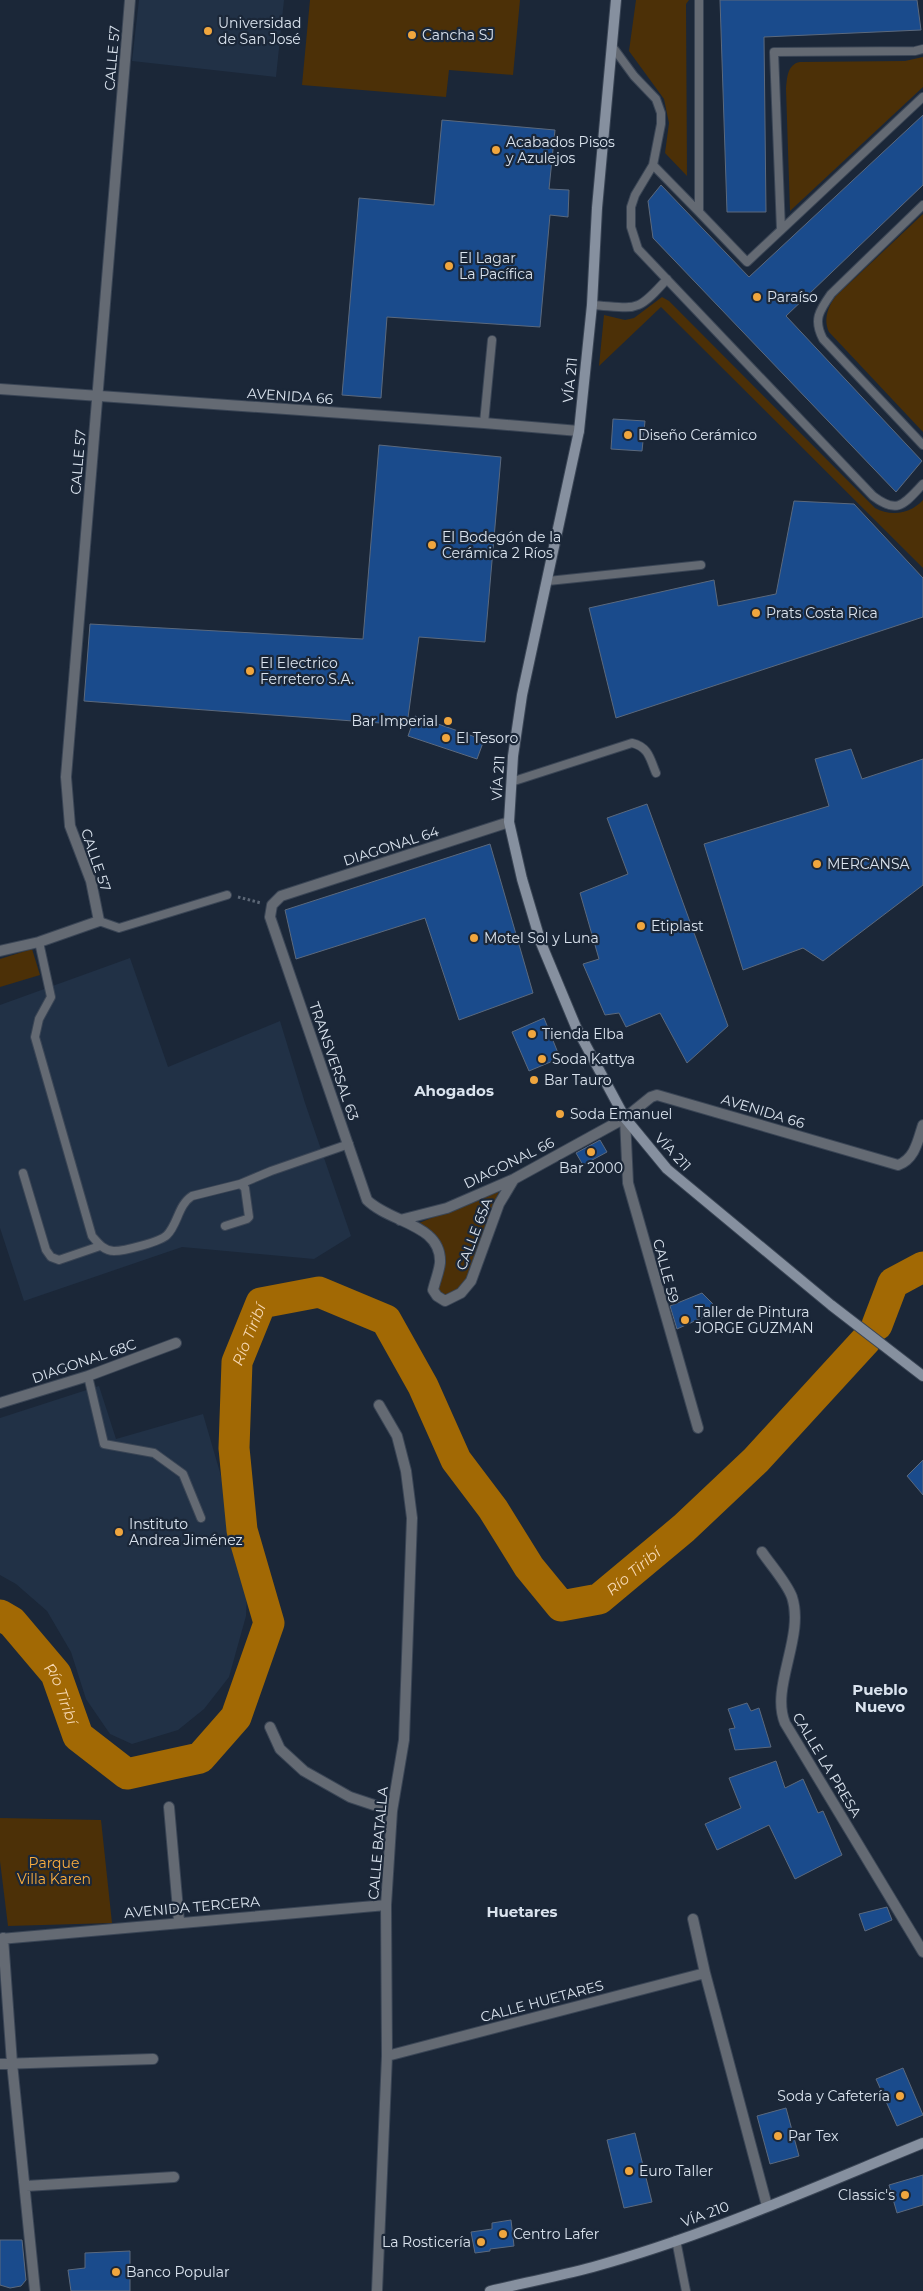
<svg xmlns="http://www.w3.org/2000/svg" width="923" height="2291" viewBox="0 0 923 2291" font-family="Montserrat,sans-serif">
<rect width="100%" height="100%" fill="#1b2738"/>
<path fill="#213146" d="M139,0h145l-8,77 -144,-16z
M130,958l38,109 112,-46 25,82 46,133 -37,23 -132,-12 -158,54 -24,-73v-223z
M99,1386l17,53 87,-25 45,155 -2,47 -17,61 -25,32 -26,21 -46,14 -22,-10 -24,-35 -15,-47 -24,-41 -31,-27 -16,-9v-157z"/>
<path fill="#4c3007" d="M310,0h210l-7,75 -64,-5 -3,27 -144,-12z
M636,0h53l-3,4 1,172 -22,-23 4,-30 -5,-24 -35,-48z
M923,57v30l-133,124 -4,-122c1,-10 1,-25 14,-27l105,-1z
M923,214v218l-94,-100c-6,-12 -1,-26 7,-36z
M662,297l7,4 206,207c16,9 35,6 48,-8v68l-262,-261 -62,59 5,-51 21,5 9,-2z
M32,949l8,26 -40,12v-28z
M499,1191l-32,88 -10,12 -13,5 -8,-8 8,-24 -5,-24 -20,-17z
M0,1818l101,2 11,103 -104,3 -8,-65z"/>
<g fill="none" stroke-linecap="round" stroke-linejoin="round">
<g stroke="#a26904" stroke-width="31">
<path d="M877,1325l16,-42 30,-16"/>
<path id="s1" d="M0,1615l12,7 44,52 22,62 49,38 73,-16 36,-41 33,-94 -27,-93 -8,-82 3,-86 24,-59 58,-11 67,28 37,66 33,74 37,49 36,58 32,39 38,-7 85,-71 72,-68 110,-120"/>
</g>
</g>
<path fill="#1a4b8c" stroke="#5b697d" d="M720,0h197l4,30 -157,7 2,175h-39z
M923,115v70l-137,131 136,145 -26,31 -243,-254 -5,-37 13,-16 88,92z
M442,120l113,10 -6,59 20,1 -1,27 -18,-2 -10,112 -153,-10 -6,81 -39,-3 17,-197 75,7z
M613,419l32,2 -3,30 -31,-2z
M379,445l122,12 -16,185 -66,-5 -12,88 -323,-24 6,-77 273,15z
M794,501l60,3 69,74v39l-307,101 -27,-110 125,-28 4,26 58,-12z
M415,716l69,24 -7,19 -69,-23z
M851,749l11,30 61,-20v126l-100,76 -20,-13 -60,22 -39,-126 125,-38 -14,-47z
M647,804l81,222 -41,37 -27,-50 -34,14 -7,-14 -14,2 -22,-51 16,-5 -19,-66 48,-19 -21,-56z
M490,844l43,149 -74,27 -34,-102 -129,41 -11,-49z
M544,1018l16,40 -31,13 -17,-39z
M600,1140l7,12 -24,13 -7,-12z
M702,1293l17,17 -42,19 -7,-23z
M923,1460v35l-16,-19z
M747,1703l4,8 8,-3 12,39 -36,3 -6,-21 6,-1 -7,-19z
M776,1761l9,27 18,-9 15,34 5,-2 19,44 -47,24 -26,-54 -52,25 -12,-26 36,-16 -12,-30z
M887,1907l5,13 -27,11 -6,-17z
M903,2068l20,47 -26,11 -21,-47z
M786,2108l13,48 -29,8 -13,-48z
M635,2133l17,69 -28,6 -17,-68z
M923,2175v30l-26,8 -8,-28z
M511,2220l3,26 -24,3v2l-15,2 -4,-21 21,-3v-6z
M0,2240h22l4,40 -5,6 -11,2 -10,-3z
M130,2251v40h-59l-3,-21 17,-2v-15z"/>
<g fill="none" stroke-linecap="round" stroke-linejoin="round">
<defs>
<path id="lane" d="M699,0v212l48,50 176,-165
M612,46l22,30 22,23 5,14v11l-8,41 -18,30 -4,12v20l7,22 235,247c25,19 31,8 50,-12
M653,165l46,47
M923,205l-92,89c-12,17 -18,26 -8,45l100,106
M781,230l-7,-178 141,-1 8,-2
M592,305c45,3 44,9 75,-26
M484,423l8,-83
M548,581l153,-16
M511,782l121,-39c17,4 18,16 24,30
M99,921l20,7 108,-33
M39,942l12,55 -12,22 -4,18 57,199c6,7 12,15 22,15 10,0 46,-9 53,-16 11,-11 11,-30 25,-39l48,-12 5,4 4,29 -2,2 -22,7
M23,1173l23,77 5,7 8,3 41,-14
M240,1184l31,-13 78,-27
M88,1376l16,68 50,9 29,21 18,44
M676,2240l10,51"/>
<path id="street" d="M0,389l484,34 95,8
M509,822l-228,74 -9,9 -2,12 97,283c23,23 75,24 73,63 -1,9 -5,18 -7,27l4,6 8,5 16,-8 10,-12 28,-77 15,-25
M0,951l39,-9 60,-21 -8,-40 -21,-55 -4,-49 64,-777
M625,1118l3,65 70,245
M400,1220l47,-12 67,-29 111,-61 26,-21 6,-2 241,70c17,-6 20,-25 25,-40
M0,1403l88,-27 88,-33
M762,1552c8,12 25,31 30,45 13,40 -22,90 -7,126l138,229
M270,1727l10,22 24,22 46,26 42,14
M169,1807l10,114
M693,1919l12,54 62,233
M3,1938l9,125 23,228
M0,1939l386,-34
M387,2056l318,-83
M0,2064l153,-5
M26,2186l148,-9
M377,2291l10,-235 -1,-151 6,-94 12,-71 8,-222 -6,-47 -9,-35 -18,-31"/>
<path id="secondary" d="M616,0l-19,208 -5,97 -13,126 -57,264 -9,61 -4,66 13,57 19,64 35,84 49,91 42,51 164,136 92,71
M490,2291c34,-8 69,-15 103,-24 113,-31 222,-80 330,-124"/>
</defs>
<use href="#lane" stroke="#3a4555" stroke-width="10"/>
<use href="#street" stroke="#3a4555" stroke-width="12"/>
<use href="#secondary" stroke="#3a4555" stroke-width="12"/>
<path stroke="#5c6776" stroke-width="3" stroke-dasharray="2.5 2.5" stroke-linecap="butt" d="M238,897l23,6"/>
<use href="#lane" stroke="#646a73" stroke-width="8"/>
<use href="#street" stroke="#646a73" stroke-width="10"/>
<use href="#secondary" stroke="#86909f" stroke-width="10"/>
</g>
<g fill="#f0a63e" stroke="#1b2738" stroke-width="2">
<circle cx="208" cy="31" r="5"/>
<circle cx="412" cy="35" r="5"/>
<circle cx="496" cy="150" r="5"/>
<circle cx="449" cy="266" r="5"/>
<circle cx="757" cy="297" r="5"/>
<circle cx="628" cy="435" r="5"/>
<circle cx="432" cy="545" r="5"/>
<circle cx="756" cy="613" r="5"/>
<circle cx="250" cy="671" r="5"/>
<circle cx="448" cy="721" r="5"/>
<circle cx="446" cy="738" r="5"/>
<circle cx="817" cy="864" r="5"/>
<circle cx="641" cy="926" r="5"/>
<circle cx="474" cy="938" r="5"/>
<circle cx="532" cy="1034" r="5"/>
<circle cx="542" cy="1059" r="5"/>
<circle cx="534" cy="1080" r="5"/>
<circle cx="560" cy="1114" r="5"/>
<circle cx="591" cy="1152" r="5"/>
<circle cx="685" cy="1320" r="5"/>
<circle cx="119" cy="1532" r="5"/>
<circle cx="900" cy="2096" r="5"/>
<circle cx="778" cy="2136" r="5"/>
<circle cx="629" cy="2171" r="5"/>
<circle cx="905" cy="2195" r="5"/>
<circle cx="503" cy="2234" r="5"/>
<circle cx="481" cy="2242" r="5"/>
<circle cx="116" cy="2272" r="5"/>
</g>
<g text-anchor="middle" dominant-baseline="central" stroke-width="4.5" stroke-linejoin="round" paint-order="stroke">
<g font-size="14" fill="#dae3ee" stroke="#1b2738" text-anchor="start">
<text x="218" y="23">Universidad<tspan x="218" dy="16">de San José</tspan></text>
<text x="422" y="35">Cancha SJ</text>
<text x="506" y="142">Acabados Pisos<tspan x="506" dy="16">y Azulejos</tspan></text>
<text x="459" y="258">El Lagar<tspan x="459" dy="16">La Pacífica</tspan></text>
<text x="767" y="297">Paraíso</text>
<text x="638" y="435">Diseño Cerámico</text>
<text x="442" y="537">El Bodegón de la<tspan x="442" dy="16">Cerámica 2 Ríos</tspan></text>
<text x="766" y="613">Prats Costa Rica</text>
<text x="260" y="663">El Electrico<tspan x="260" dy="16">Ferretero S.A.</tspan></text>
<text x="438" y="721" text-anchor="end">Bar Imperial</text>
<text x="456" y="738">El Tesoro</text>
<text x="827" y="864">MERCANSA</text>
<text x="651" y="926">Etiplast</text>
<text x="484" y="938">Motel Sol y Luna</text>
<text x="542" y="1034">Tienda Elba</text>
<text x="552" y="1059">Soda Kattya</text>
<text x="544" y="1080">Bar Tauro</text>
<text x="570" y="1114">Soda Emanuel</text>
<text x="591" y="1168" text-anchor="middle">Bar 2000</text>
<text x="695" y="1312">Taller de Pintura<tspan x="695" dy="16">JORGE GUZMAN</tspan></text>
<text x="129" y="1524">Instituto<tspan x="129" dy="16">Andrea Jiménez</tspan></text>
<text x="890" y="2096" text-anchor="end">Soda y Cafetería</text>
<text x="788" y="2136">Par Tex</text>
<text x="639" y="2171">Euro Taller</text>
<text x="895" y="2195" text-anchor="end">Classic's</text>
<text x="513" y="2234">Centro Lafer</text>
<text x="471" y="2242" text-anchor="end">La Rosticería</text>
<text x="126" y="2272">Banco Popular</text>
</g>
<g font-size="14" fill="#dae3ee" stroke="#1b2738">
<text transform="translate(112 58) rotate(-85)">CALLE 57</text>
<text transform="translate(570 380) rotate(-84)">VÍA 211</text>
<text transform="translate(290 396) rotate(4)">AVENIDA 66</text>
<text transform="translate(78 462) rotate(-85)">CALLE 57</text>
<text transform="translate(498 778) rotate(-86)">VÍA 211</text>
<text transform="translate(391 846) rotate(-18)">DIAGONAL 64</text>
<text transform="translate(96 860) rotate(71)">CALLE 57</text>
<text transform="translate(334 1061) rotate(71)">TRANSVERSAL 63</text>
<text transform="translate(763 1111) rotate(17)">AVENIDA 66</text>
<text transform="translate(673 1152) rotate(47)">VÍA 211</text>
<text transform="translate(509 1163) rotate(-26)">DIAGONAL 66</text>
<text transform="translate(474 1234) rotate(-69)">CALLE 65A</text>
<text transform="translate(666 1271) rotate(75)">CALLE 59</text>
<text transform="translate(84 1361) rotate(-19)">DIAGONAL 68C</text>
<text transform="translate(827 1765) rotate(59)">CALLE LA PRESA</text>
<text transform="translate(378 1843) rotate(-85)">CALLE BATALLA</text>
<text transform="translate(192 1907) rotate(-5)">AVENIDA TERCERA</text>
<text transform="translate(542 2001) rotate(-15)">CALLE HUETARES</text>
<text transform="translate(705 2214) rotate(-20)">VÍA 210</text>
</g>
<g font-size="14" fill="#fbad3e" stroke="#1b2738">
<text x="54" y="1863">Parque<tspan x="54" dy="16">Villa Karen</tspan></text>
</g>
<g font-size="15" font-weight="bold" fill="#dae3ee" stroke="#1b2738">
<text x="454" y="1090">Ahogados</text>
<text x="880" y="1689">Pueblo<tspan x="880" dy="17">Nuevo</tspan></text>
<text x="522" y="1911">Huetares</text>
</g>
<g font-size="15" font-style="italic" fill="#f6d7b2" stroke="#1b2738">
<text stroke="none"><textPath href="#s1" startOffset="734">Río Tiribí</textPath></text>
<text stroke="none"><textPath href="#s1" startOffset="1319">Río Tiribí</textPath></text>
<text stroke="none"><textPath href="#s1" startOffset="102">Río Tiribí</textPath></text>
</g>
</g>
</svg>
